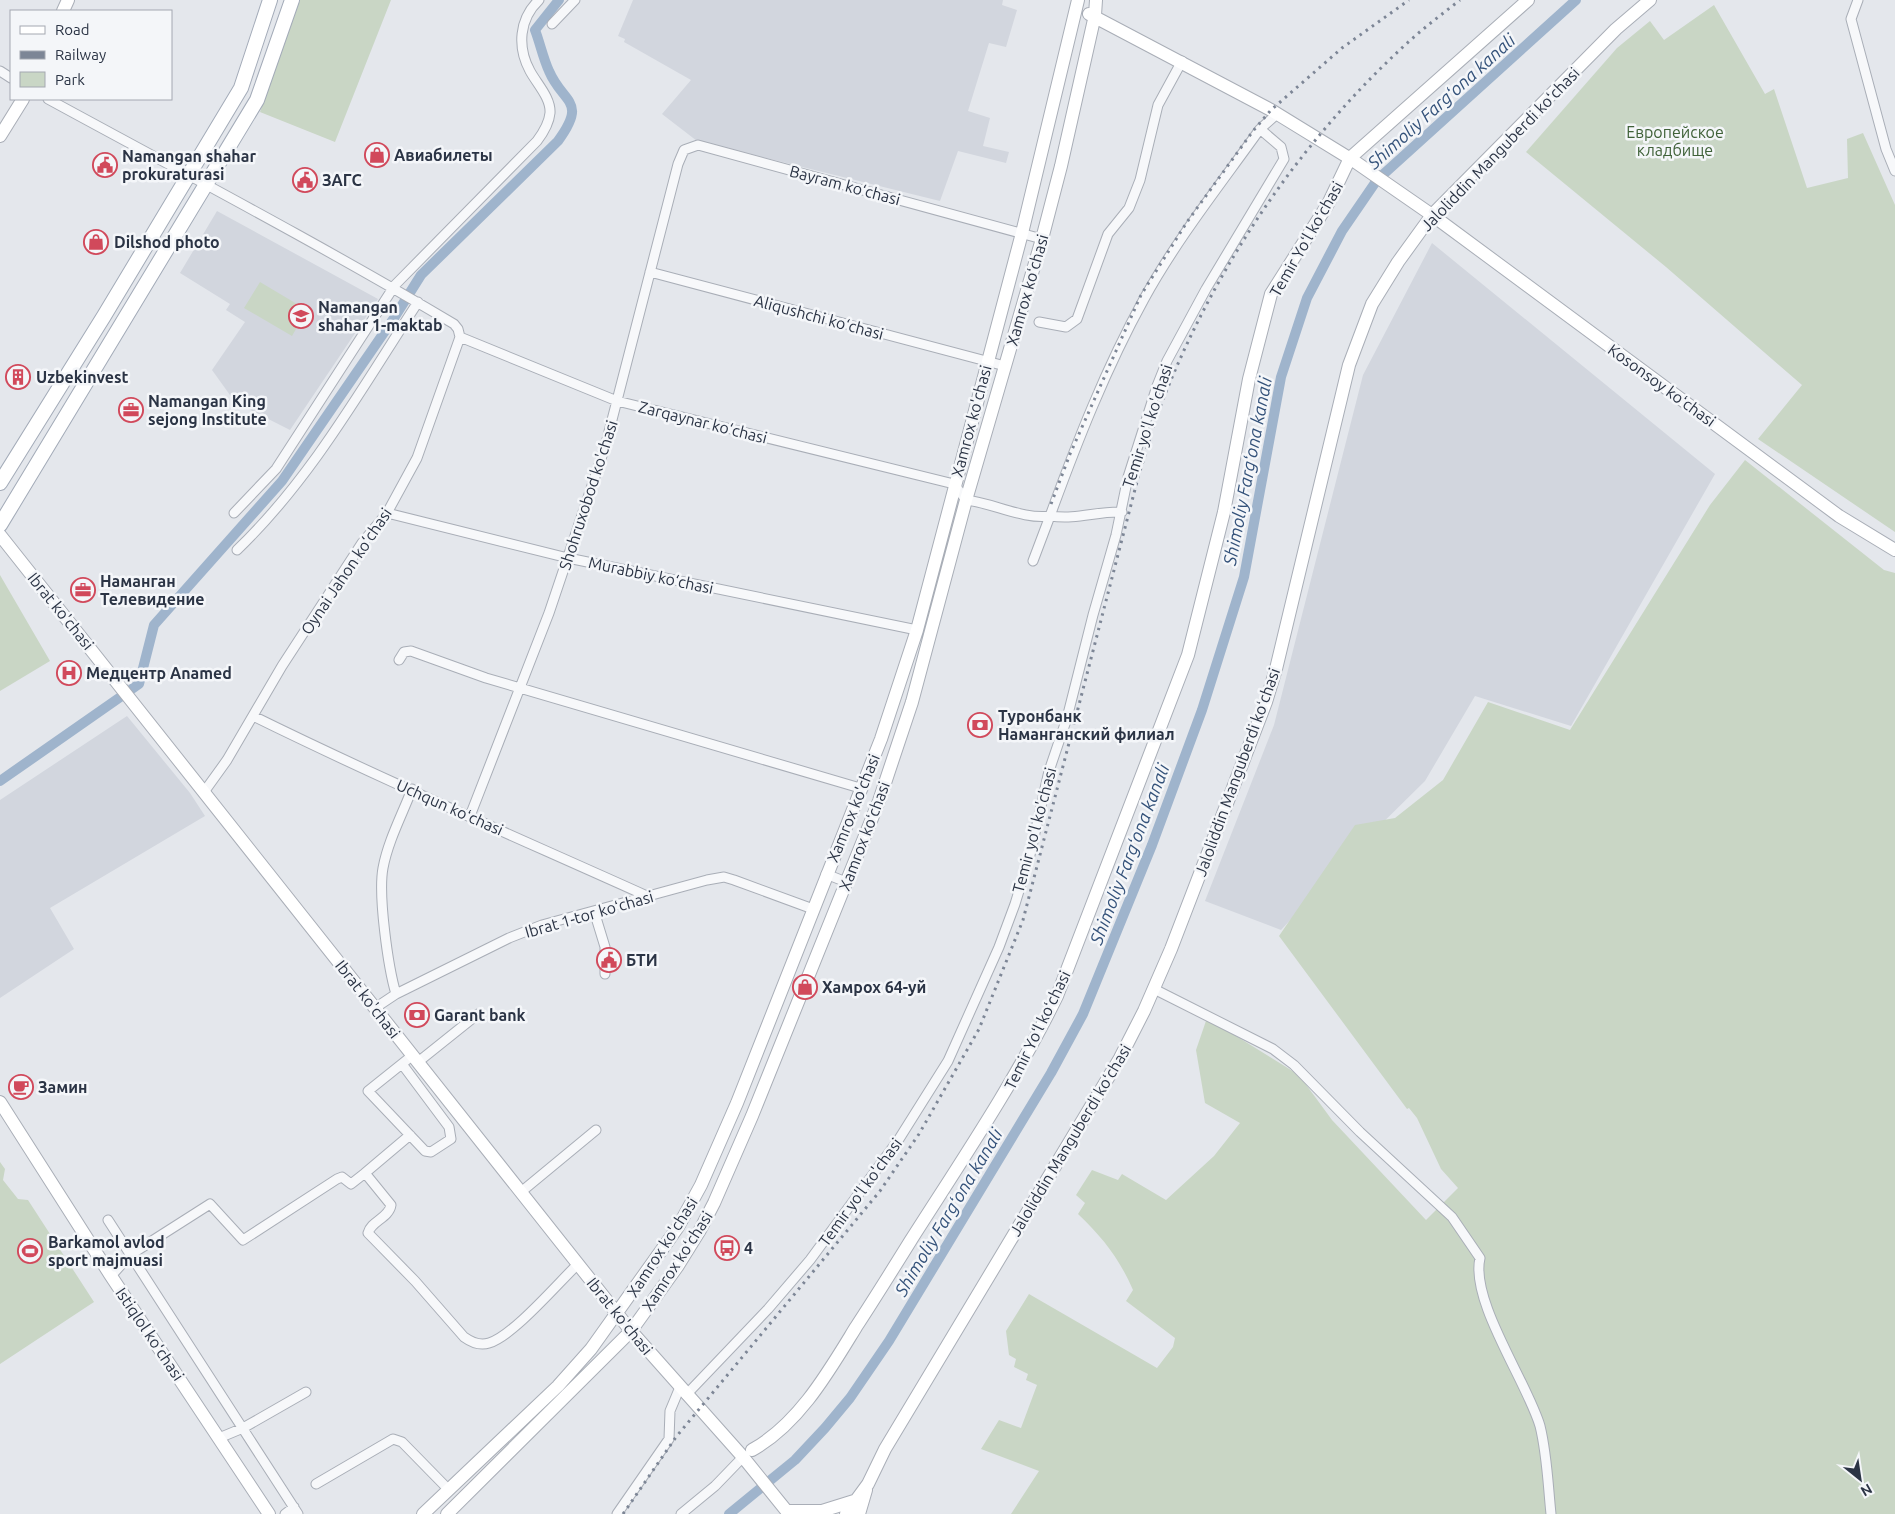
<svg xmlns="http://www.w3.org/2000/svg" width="1895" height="1514" viewBox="0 0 1895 1514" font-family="Ubuntu,sans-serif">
<rect width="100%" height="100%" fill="#e4e7ec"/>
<path fill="#d2d6de" d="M633,0h370l-1,5 15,5 -11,37 -17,-4 -21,68 22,7 -7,28 26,6 -3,11 -48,-12 -18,50 -243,-60 -35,-27 29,-34 -67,-38 1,-3 -7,-3z
M217,211l161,88 -88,131 -55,-28 -23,-32 33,-48 -19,-12 4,-6 -50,-31z
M1432,243l283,231 -144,252 -96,-30 -50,85 -70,69 -74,80 -76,-29 69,-176 89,-350z
M127,716l63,77 15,23 -155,92 24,41 -74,49v-198z"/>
<path fill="#c9d6c5" d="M300,0h91l-56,142 -75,-30z
M1714,5l51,89 9,-5 33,99 41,-10 -1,-39 16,-6 32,72v327l-137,-93 44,-54 -136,-118 -140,-115 91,-104 33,-27 14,19z
M260,282l47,28 -15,26 -48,-28z
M1745,460l139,110 11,3v941h-884l28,-43 -58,-22 18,-29 22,8 16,-43 -11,-5 2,-6 -14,-7 2,-8 -7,-4 -3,-24 23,-37 128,74 16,-21 2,-9 -49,-37 7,-11c-14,-32 -30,-52 -55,-76l7,-11 -9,-8 16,-25 26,10 4,-6 44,26 48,-44 26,-33 -35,-20 -9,-53 11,-32 92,57 33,45 94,100 32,-32 -17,-19 -24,-51 -8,-10 -2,1 -128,-173 76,-111 40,-7 48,-38 45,-78 82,28 140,-225z
M0,575l50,86 -50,30z
M0,1162l5,7 -2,11 15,19 10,1 66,102 -94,62z"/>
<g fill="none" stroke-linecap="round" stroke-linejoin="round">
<path stroke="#9fb4cc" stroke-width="10" d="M0,781l139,-97 15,-59 128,-144 112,-163 27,-43 137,-134c30,-41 5,-37 -9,-70 -6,-13 -9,-28 -14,-41l24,-30
M729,1514l66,-54 30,-32 25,-30 39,-57 162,-268 32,-59 69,-169 50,-135 42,-133 37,-200 26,-79 35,-67 35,-51 199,-180"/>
<defs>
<path id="street" d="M1858,0l-7,19 35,130 9,22
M552,24l23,-24
M0,71l11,7
M48,99c136,74 273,146 406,225l4,5 2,8
M650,272l355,94
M1039,322l27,5 11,-8 31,-85 21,-26 11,-28 18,-75 24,-44
M460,337l157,64 337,83 12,16c27,3 58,20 84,16 27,-74 56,-148 94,-217 33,-60 76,-114 116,-170l17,-15
M234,513l42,-44 119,-184 142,-144c6,-8 12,-17 13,-28 1,-15 -13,-29 -20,-42 -13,-24 -11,-52 9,-71
M387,513l181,45 349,72
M237,550c74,-71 125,-162 181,-248
M1033,561l17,-45c28,4 46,-5 72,-4
M399,660l5,-8 7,-1 75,27 374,110
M253,716c130,64 263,121 394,180
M204,792l23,-32 55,-94 80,-123 25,-30 30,-55 43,-121
M470,816l79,-203 56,-166 73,-283 6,-14 14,-5 344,94
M826,874l20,8
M594,911l11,36v27
M1154,989l119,60 21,16 66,67 92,85 28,41c-10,43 47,124 60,168 7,28 8,59 11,88
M396,994c-8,-27 -18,-99 -13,-126 5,-27 19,-53 29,-79
M375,1008l21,-14 113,-56 33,-13 165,-45 17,-3 10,3 79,29
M418,1062l60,-48
M402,1064l47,63 2,12 -20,13 -6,-1 -57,-60 45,-36
M410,1135l-45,38 26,32c-2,13 -20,16 -23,28l47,48 49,56c7,5 16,9 25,6 24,-7 69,-60 89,-79
M521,1192l75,-62
M108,1220l190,294
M111,1276l19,-21 80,-51 33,36 94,-61 5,-2 9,7 14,-11
M686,1395l82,-86 42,-49 89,-121 49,-78 51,-114 16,-43 15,-49 19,-84 18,-53 26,-103 23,-80 12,-58 29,-91 10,-25 39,-72 78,-130 -3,-12 -21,-18
M219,1438l24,-10 63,-36
M316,1484l77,-45 9,3 47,48
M285,1514l9,-7
M617,1514l52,-75 1,-28 10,-24
M681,1514l34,-28 28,-29"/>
<path id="secondary" d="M63,11l5,-11
M1089,14l182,96 83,51 78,54 407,301 56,34
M0,136l23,-37
M0,535l631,796 112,126 46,57
M0,1102l111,174 158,238
M752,1450c47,-26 77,-79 104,-123 19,-29 37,-58 55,-87 51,-80 104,-158 146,-244l131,-341 36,-143 25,-133 22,-85 57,-90 22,-46 178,-158
M787,1511h35l32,-10
M423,1514l135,-128 33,-37 87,-122 23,-42 36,-82 144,-364 36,-109 105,-397 56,-233
M447,1514l184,-183 46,-64 23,-37 14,-27 38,-87 127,-315 33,-99 54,-202 76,-261 19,-73 34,-151 1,-15
M846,1514l22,-30 17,-35 235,-391 24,-47 27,-62 95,-247 10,-33 73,-304 23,-61 26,-42 34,-47 184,-186 34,-29
M859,1514l7,-24"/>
<path id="primary" d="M0,483l104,-167 137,-228 29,-88
M0,525l257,-425 35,-100"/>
</defs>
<use href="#street" stroke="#a9aeb7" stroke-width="11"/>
<use href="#secondary" stroke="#a9aeb7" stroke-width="14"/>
<use href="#primary" stroke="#a3abb8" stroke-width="16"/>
<use href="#street" stroke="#f7f8fa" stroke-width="9"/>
<use href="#secondary" stroke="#fff" stroke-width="12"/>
<use href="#primary" stroke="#fff" stroke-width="14"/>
<path stroke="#7d8696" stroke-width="3" stroke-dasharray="2.5 5" stroke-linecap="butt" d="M1051,504l19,-50 71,-159 46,-73 66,-91 18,-21 71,-62 67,-48
M623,1514l53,-77 204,-246 39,-57 60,-105 44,-109 116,-446c8,-24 14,-49 23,-72 53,-135 136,-258 242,-356 18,-17 37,-31 56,-46"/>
</g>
<defs>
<symbol id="shop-ring" viewBox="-11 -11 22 22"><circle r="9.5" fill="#f4f6f9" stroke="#d1495b" stroke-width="1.5"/><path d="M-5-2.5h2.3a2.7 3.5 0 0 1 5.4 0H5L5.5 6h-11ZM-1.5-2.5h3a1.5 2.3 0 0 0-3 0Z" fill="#d1495b"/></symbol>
<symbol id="civic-ring" viewBox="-11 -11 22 22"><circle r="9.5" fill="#f4f6f9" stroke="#d1495b" stroke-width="1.5"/><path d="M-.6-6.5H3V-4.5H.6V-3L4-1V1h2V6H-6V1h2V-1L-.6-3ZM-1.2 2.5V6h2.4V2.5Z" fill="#d1495b"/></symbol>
<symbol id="school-ring" viewBox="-11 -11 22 22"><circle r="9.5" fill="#f4f6f9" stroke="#d1495b" stroke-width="1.5"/><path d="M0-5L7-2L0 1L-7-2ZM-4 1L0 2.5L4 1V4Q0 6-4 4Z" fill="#d1495b"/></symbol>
<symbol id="building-ring" viewBox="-11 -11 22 22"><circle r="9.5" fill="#f4f6f9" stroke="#d1495b" stroke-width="1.5"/><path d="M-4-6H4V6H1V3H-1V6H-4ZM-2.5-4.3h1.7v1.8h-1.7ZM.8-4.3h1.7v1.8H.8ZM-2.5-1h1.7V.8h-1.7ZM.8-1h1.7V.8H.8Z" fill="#d1495b"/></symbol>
<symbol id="office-ring" viewBox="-11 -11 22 22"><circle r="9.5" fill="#f4f6f9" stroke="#d1495b" stroke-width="1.5"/><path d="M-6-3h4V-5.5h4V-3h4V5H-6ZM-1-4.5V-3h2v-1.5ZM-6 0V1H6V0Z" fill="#d1495b"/></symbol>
<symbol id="hospital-ring" viewBox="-11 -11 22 22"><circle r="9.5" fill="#f4f6f9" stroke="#d1495b" stroke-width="1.5"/><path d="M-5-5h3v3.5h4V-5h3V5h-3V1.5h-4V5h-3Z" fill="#d1495b"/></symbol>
<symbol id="bank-ring" viewBox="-11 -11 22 22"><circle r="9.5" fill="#f4f6f9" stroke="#d1495b" stroke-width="1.5"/><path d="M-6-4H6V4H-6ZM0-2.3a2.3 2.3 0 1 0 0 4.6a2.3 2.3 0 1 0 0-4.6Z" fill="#d1495b"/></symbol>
<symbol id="cafe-ring" viewBox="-11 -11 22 22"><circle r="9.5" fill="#f4f6f9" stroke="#d1495b" stroke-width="1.5"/><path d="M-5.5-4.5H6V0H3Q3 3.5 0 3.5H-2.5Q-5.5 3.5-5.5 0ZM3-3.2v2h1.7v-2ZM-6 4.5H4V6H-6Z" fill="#d1495b"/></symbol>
<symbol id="bus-ring" viewBox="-11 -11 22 22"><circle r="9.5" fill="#f4f6f9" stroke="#d1495b" stroke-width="1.5"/><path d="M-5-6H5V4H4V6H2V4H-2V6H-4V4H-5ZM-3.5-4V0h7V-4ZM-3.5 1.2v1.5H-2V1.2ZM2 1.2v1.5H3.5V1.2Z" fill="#d1495b"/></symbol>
<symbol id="stadium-ring" viewBox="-11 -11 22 22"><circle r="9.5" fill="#f4f6f9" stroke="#d1495b" stroke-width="1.5"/><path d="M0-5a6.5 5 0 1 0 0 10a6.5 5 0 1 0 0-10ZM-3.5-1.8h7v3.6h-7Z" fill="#d1495b"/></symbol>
</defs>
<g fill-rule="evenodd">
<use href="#shop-ring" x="363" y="141" width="28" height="28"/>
<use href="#civic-ring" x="91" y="151" width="28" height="28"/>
<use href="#civic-ring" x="291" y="166" width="28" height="28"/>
<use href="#shop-ring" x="82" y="228" width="28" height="28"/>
<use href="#school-ring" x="287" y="302" width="28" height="28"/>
<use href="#building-ring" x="4" y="363" width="28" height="28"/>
<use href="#office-ring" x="117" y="396" width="28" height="28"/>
<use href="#office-ring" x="69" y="576" width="28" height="28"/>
<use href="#hospital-ring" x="55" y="659" width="28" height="28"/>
<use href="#bank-ring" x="966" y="711" width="28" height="28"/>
<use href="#civic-ring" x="595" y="946" width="28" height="28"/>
<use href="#shop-ring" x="791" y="973" width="28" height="28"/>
<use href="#bank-ring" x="403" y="1001" width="28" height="28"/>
<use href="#cafe-ring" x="7" y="1073" width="28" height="28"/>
<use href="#bus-ring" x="713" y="1234" width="28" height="28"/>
<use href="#stadium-ring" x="16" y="1237" width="28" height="28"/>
</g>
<g text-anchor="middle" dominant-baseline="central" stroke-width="5" stroke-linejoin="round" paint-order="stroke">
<g font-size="16" fill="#3f6138" stroke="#f4f6f9">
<text x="1675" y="132">Европейское<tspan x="1675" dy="18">кладбище</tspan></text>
</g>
<g font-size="16" fill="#2b3445" stroke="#f4f6f9">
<text transform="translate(1500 149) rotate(-46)">Jaloliddin Manguberdi koʻchasi</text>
<text transform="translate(845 185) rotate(15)">Bayram ko‘chasi</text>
<text transform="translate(1306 239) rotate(-60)">Temir Yoʻl koʻchasi</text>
<text transform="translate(1027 290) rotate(-74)">Xamrox koʻchasi</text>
<text transform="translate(819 317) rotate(15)">Aliqushchi ko‘chasi</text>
<text transform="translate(1662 385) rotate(36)">Kosonsoy koʻchasi</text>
<text transform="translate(971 421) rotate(-75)">Xamrox ko'chasi</text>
<text transform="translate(703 422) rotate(14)">Zarqaynar ko‘chasi</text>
<text transform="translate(1147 426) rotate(-72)">Temir yo'l ko'chasi</text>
<text transform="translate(588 495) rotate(-72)">Shohruxobod ko'chasi</text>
<text transform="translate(346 571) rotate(-56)">Oynai Jahon ko‘chasi</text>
<text transform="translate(651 575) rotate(12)">Murabbiy ko‘chasi</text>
<text transform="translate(61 611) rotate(51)">Ibrat ko'chasi</text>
<text transform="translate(1237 772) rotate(-70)">Jaloliddin Manguberdi koʻchasi</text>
<text transform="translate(450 807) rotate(24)">Uchqun koʻchasi</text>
<text transform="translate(853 808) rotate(-68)">Xamrox ko'chasi</text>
<text transform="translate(1034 830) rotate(-75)">Temir yo'l ko'chasi</text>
<text transform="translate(864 836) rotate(-69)">Xamrox koʻchasi</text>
<text transform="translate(589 914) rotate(-16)">Ibrat 1-tor koʻchasi</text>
<text transform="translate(368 999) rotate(52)">Ibrat ko'chasi</text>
<text transform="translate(1037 1030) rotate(-64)">Temir Yoʻl koʻchasi</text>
<text transform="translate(1070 1140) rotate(-59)">Jaloliddin Manguberdi koʻchasi</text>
<text transform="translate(860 1192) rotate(-54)">Temir yo'l ko'chasi</text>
<text transform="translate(662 1247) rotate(-57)">Xamrox ko'chasi</text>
<text transform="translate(677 1261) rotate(-57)">Xamrox koʻchasi</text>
<text transform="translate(620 1316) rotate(51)">Ibrat ko'chasi</text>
<text transform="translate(150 1334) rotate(56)">Istiqlol koʻchasi</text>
</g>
<g font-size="16" font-weight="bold" fill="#2b3445" stroke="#f4f6f9" text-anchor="start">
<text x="394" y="155">Авиабилеты</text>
<text x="122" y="156">Namangan shahar<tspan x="122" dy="18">prokuraturasi</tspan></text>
<text x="322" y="180">ЗАГС</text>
<text x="114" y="242">Dilshod photo</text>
<text x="318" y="307">Namangan<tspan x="318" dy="18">shahar 1-maktab</tspan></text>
<text x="36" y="377">Uzbekinvest</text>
<text x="148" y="401">Namangan King<tspan x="148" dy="18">sejong Institute</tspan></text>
<text x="100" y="581">Наманган<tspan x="100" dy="18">Телевидение</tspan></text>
<text x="86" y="673">Медцентр Anamed</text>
<text x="998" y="716">Туронбанк<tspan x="998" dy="18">Наманганский филиал</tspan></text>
<text x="626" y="960">БТИ</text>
<text x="822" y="987">Хамрох 64-уй</text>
<text x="434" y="1015">Garant bank</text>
<text x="38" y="1087">Замин</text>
<text x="48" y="1242">Barkamol avlod<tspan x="48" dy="18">sport majmuasi</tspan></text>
<text x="744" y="1248">4</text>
</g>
<g font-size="18" font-style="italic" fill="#34527a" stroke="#f4f6f9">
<text transform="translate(1441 101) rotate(-42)">Shimoliy Fargʻona kanali</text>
<text transform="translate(1247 471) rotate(-79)">Shimoliy Fargʻona kanali</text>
<text transform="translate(1129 854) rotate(-69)">Shimoliy Fargʻona kanali</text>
<text transform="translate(948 1212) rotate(-59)">Shimoliy Fargʻona kanali</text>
</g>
</g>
<rect x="10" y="10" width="162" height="90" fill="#f4f6f9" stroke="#a4a8b1"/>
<rect x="20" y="26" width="25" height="8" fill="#ffffff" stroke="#a4a8b1"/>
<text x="55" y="35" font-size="15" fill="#2b3445">Road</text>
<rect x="20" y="51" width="25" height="8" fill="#7d8696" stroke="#a4a8b1"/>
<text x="55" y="60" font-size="15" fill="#2b3445">Railway</text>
<rect x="20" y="72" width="25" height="15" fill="#c9d6c5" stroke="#a4a8b1"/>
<text x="55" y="85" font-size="15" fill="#2b3445">Park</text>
<g transform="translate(1860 1479) rotate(150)" stroke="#f4f6f9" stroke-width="4" paint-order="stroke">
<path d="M0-4L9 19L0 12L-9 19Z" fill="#2b3445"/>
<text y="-8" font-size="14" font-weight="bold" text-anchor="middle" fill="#2b3445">N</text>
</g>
</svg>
